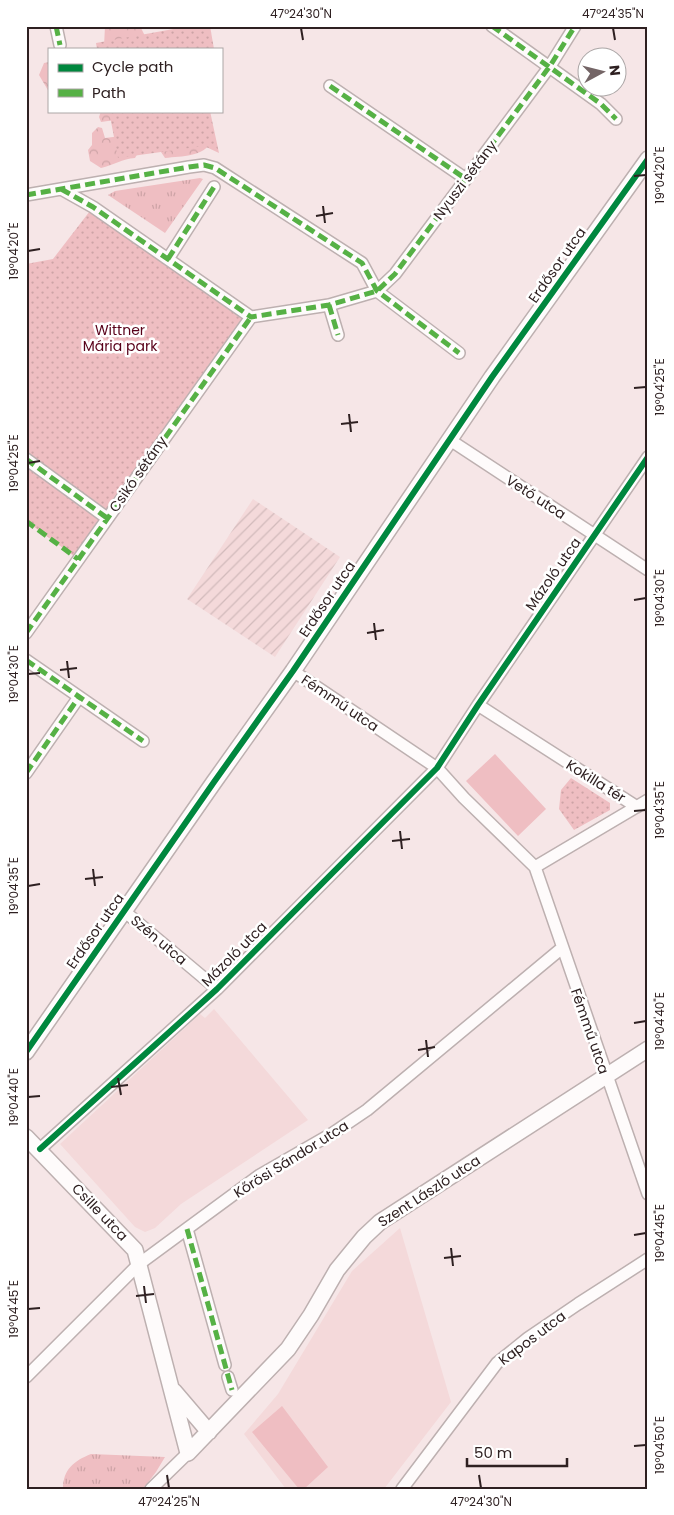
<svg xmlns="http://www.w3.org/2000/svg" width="674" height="1515" viewBox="0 0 674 1515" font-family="Poppins,sans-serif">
<defs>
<pattern id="industrial-furrows" width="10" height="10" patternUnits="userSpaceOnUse" patternTransform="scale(1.25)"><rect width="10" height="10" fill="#f4d9da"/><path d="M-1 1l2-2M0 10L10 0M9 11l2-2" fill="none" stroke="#d2babb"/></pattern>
<pattern id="grass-tufts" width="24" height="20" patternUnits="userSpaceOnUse" patternTransform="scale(1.25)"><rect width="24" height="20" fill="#efbec2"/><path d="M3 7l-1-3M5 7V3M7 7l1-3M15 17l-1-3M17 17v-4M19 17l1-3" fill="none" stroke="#cda3a6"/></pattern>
<pattern id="forest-crowns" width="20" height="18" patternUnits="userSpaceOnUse" patternTransform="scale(1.25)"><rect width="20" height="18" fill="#efbec2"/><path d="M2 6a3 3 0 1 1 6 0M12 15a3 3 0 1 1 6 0" fill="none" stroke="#cda3a6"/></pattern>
<pattern id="park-dots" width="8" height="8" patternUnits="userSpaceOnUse" patternTransform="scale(1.25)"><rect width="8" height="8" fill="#efbec2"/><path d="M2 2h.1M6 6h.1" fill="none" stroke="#cda3a6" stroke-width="1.8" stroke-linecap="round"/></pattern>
</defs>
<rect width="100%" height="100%" fill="#f6e6e7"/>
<path fill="#f4d9da" d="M214,1009l94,111 -127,84 -26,24 -10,4 -10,-5 -75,-83 140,-130 5,4z
M400,1228l51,174 -67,87h-98l-42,-55 34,-40 74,-123z"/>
<path fill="url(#industrial-furrows)" d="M253,499l87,58 -65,100 -88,-58z"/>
<path fill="url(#grass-tufts)" d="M200,178l3,1 -38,54 -57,-38 7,-4z
M91,1454l74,3 -9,15 -13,17h-80c0,-20 11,-28 28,-35z"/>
<path fill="url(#forest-crowns)" d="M105,26h35l10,20 -1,3h-55l10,-3z
M49,62v30l-10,-17 5,-12z
M101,111h17l-3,9 -14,2 -2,-5z
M98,127l4,1 3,10 16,-2 18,15 -4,7c-13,1 -21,7 -34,10l-11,-7 -2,-11 4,-5v-12z
M153,140l60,1c-11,16 -30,15 -48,17z"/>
<path fill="url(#park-dots)" d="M190,26h20l4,23h-117l-1,-6z
M109,111h101l9,42 -15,-7 -86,12z
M93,207l158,110 -173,242 -52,-38v-257l27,-5z
M571,778l39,25v7l-36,20 -15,-21 2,-19z"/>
<path fill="#efbec2" d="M495,754l51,55 -28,27 -52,-55z
M282,1406l46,61 -24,22h-5l-47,-57z"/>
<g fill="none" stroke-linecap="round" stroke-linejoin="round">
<defs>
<path id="street" d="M56,26l4,19
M492,26l109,78 15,15
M330,86l136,93
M61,189l32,18 158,110 78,-12 48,-14 18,-17 71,-95 84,-113 25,-40
M26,195l163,-28 15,-2 11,3 147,95 15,28 82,62
M168,259l46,-72
M329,305l9,30
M450,440l198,130
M26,459l81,59
M26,633l225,-316
M26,660l117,81
M293,671l144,97 27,30 71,69 113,327
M478,705l159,102
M26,773l53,-76
M535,867l113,-67
M124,911l93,78
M40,1149l177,-160 220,-221 41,-63 170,-248
M187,1229l38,136
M26,1377l113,-113 121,-89 73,-42 34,-23 195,-162
M228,1377l4,13
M151,1489l37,-36
M402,1489l95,-126 31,-25 50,-34 70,-45"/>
<path id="secondary" d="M26,1052l188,-270 79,-111 199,-294 156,-218
M26,1137l109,113 53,203 100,-104 23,-34 26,-45 27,-33 16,-15 268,-173
M174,1391l35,41"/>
</defs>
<use href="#street" stroke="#bdb0b0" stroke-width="14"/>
<use href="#secondary" stroke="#bdb0b0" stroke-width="18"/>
<use href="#street" stroke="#fefbfb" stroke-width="11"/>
<use href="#secondary" stroke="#fefbfb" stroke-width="15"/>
<path stroke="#56b145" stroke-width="5" stroke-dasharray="10 5" stroke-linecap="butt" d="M56,26l4,19
M492,26l109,78 15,15
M330,86l136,93
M61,189l32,18 158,110 78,-12 48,-14 18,-17 71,-95 84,-113 25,-40
M26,195l163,-28 15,-2 11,3 147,95 15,28 82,62
M168,259l46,-72
M329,305l9,30
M26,459l81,59
M26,521l52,38
M26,633l225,-316
M26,660l117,81
M26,773l53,-76
M187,1229l45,161"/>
<defs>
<path id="cycleway" d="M26,1052l188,-270 79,-111 199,-294 156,-218
M40,1149l177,-160 220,-221 41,-63 170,-248"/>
</defs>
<use href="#cycleway" stroke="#fff" stroke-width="9"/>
<use href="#cycleway" stroke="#00873e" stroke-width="6"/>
</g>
<path fill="none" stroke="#2e2021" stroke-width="2" d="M301,28l2,12M613,28l2,12M634,176l12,-1M323,206l2,17M316,216l17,-3M28,251l12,-2M634,388l12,-1M349,414l2,18M341,424l17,-2M28,463l12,-2M634,600l12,-2M374,623l2,17M367,633l17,-3M67,661l2,17M60,670l17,-2M28,674l12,-1M634,811l12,-1M400,831l2,18M392,841l18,-2M93,869l2,17M85,879l18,-2M28,886l12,-2M634,1023l12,-2M426,1040l2,17M418,1050l17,-3M118,1078l3,17M111,1087l17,-2M28,1097l12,-1M634,1235l12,-2M451,1248l2,18M444,1258l17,-2M144,1286l2,17M136,1296l18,-2M28,1309l12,-1M634,1446l12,-1M167,1475l2,13M479,1475l2,13"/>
<g text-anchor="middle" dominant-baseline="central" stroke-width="5" stroke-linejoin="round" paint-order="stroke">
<g font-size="14" fill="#2e2021" stroke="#fff">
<text transform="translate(465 180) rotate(-53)">Nyuszi sétány</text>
<text transform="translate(557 265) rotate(-55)">Erdősor utca</text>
<text transform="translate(138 474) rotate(-55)">Csikó sétány</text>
<text transform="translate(536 497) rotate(33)">Vető utca</text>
<text transform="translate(553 574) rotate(-55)">Mázoló utca</text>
<text transform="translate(327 599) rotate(-56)">Erdősor utca</text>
<text transform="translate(340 703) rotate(34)">Fémmű utca</text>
<text transform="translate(596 781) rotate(32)">Kokilla tér</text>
<text transform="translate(95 931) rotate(-55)">Erdősor utca</text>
<text transform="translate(159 940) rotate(40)">Szén utca</text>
<text transform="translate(234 954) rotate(-45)">Mázoló utca</text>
<text transform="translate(590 1031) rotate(71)">Fémmű utca</text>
<text transform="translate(291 1159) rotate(-32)">Kőrösi Sándor utca</text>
<text transform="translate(429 1191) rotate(-33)">Szent László utca</text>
<text transform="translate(100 1212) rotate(46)">Csille utca</text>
<text transform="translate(532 1338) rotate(-37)">Kapos utca</text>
</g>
<g font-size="14" fill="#580019" stroke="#fff">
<text x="120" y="330">Wittner<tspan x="120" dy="16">Mária park</tspan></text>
</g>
</g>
<rect width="674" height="1515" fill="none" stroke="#ffffff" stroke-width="55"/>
<rect x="48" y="48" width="175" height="65" fill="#ffffff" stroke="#aba6a6"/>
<rect x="58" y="64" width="25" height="8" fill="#00873e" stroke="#aba6a6"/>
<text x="92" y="72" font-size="15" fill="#2e2021">Cycle path</text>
<rect x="58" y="89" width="25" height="8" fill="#56b145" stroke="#aba6a6"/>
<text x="92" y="98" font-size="15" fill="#2e2021">Path</text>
<g transform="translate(602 72) rotate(83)"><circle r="24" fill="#ffffff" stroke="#aba6a6"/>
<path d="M0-4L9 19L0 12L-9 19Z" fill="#746566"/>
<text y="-8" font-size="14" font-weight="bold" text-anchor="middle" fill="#2e2021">N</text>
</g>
<path d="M467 1458v8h100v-8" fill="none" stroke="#2e2021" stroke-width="2.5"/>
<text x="474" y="1458" font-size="15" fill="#2e2021" stroke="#ffffff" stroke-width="4" paint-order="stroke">50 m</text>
<rect x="28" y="28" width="618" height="1460" fill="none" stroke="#2e2021" stroke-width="2"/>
<g font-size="12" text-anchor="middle" fill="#2e2021">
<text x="301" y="18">47°24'30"N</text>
<text x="613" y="18">47°24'35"N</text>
<text transform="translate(660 175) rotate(-90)" y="4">19°04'20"E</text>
<text transform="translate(14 251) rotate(-90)" y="4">19°04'20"E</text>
<text transform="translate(660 387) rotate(-90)" y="4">19°04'25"E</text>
<text transform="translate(14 463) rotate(-90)" y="4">19°04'25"E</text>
<text transform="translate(660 598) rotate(-90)" y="4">19°04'30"E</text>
<text transform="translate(14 674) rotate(-90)" y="4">19°04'30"E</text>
<text transform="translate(660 810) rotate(-90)" y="4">19°04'35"E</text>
<text transform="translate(14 886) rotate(-90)" y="4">19°04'35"E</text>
<text transform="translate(660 1021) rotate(-90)" y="4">19°04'40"E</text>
<text transform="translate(14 1097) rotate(-90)" y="4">19°04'40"E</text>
<text transform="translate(660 1233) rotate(-90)" y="4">19°04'45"E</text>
<text transform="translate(14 1309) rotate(-90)" y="4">19°04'45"E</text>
<text transform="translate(660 1445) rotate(-90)" y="4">19°04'50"E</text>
<text x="169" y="1506">47°24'25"N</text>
<text x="481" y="1506">47°24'30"N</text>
</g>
</svg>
